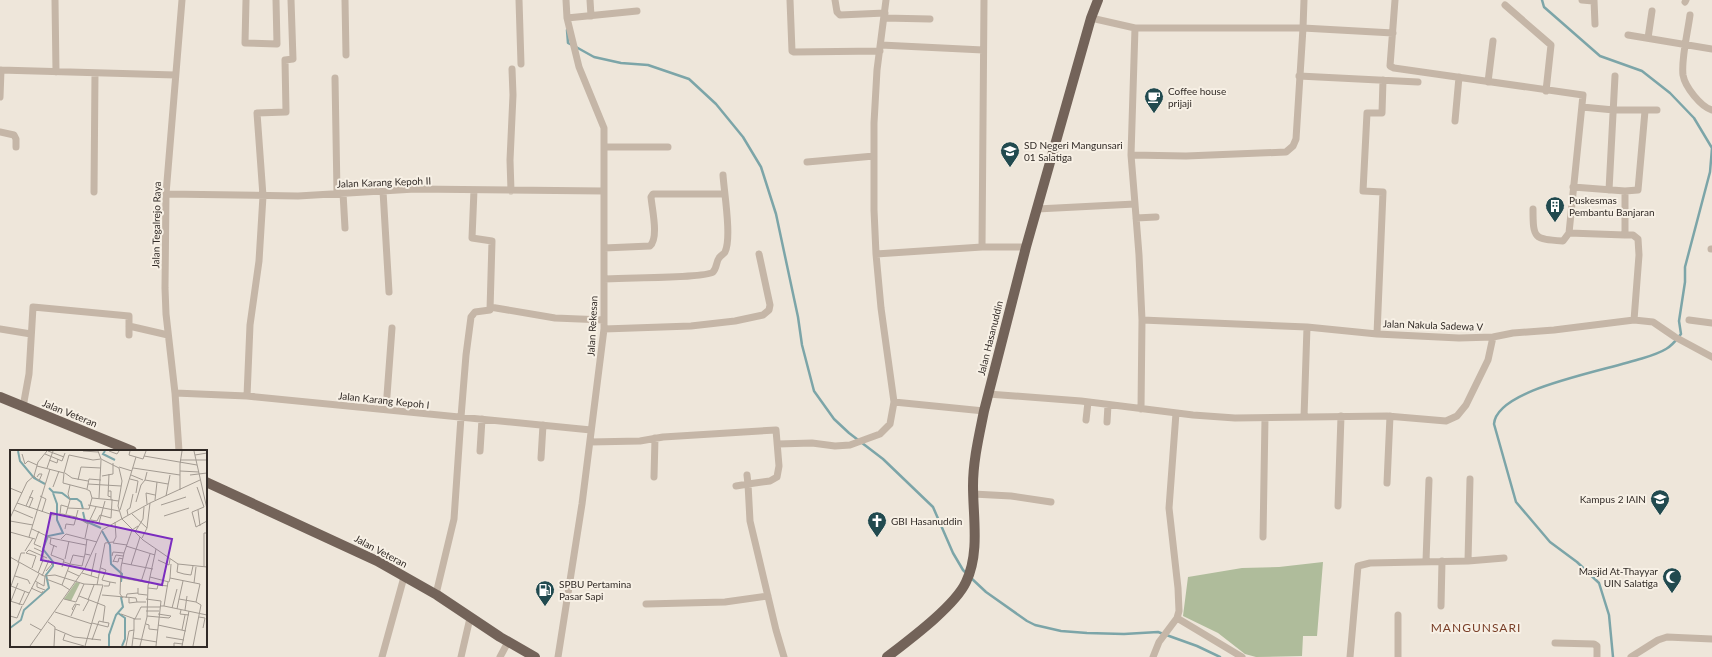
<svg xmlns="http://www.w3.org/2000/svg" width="1712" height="657" viewBox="0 0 1712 657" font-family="Lato,sans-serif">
<rect width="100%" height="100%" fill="#eee6da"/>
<path fill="#afbc9b" d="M1323,562l-6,74h-14l-1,20 -46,1 -11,-3 -27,-21 -35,-17 5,-39 54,-9 37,-1z"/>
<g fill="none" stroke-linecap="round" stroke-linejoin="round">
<path stroke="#7ca5a8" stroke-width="2.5" d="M1542,0l2,7 56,49 42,15 28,22 24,25 18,30 -2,24 -25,95v15l-6,39 2,13c-4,5 -9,12 -15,15 -31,19 -169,34 -172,75l22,78 34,40 27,20 22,21 10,32 4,42
M567,30l1,13 4,2
M576,47l18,10 27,6 27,2 41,14 27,25 27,33 18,30 15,47 22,103 4,28 12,46 20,28 15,14 34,26 50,48 20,46 10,17 4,4
M970,577l16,15 41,29 8,4 26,6 26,2 37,1 34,-2 39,14 23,11"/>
<path stroke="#c5b6a7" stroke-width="7" d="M55,0l1,72
M246,0l-1,43 32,1 -1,-44
M345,0l1,55
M519,0l2,64
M590,0l1,16
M790,0l2,51 2,1 86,-1
M835,0l2,12 3,3 45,-2
M1395,0l-5,66 4,2 189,27 -14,138
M1582,0l11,1
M1594,0l1,24
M1685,2l1,-2
M1505,5l46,40 -5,46
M1690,15c-2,16 -9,44 -7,60 2,12 18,32 29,35
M567,18l70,-7
M884,18l46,1
M1091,18l44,10
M1628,35l84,14
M1648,38l4,-27
M881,45l102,5
M0,70l175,5
M1299,76l119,6
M335,78l2,115
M1488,82l5,-41
M0,97l1,-27
M1582,107l32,3h43
M1455,121l4,-44
M0,132l14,3 2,4v8
M604,147h64
M1131,155l55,1 100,-4 7,-6 3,-7 7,-111 90,5
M807,162l67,-6
M1573,187l52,4 13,-1 7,-79
M1609,190l6,-114
M383,191l6,101
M511,191l-1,-31 3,-65 -1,-26
M94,192l1,-119
M343,193l2,35
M166,194l132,2 117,-7 188,2
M1135,204l4,51 3,65 -1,89
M1037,209l98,-5 -4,-49 4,-127h168l1,-28
M1533,209c0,30 1,30 30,32l6,-8 56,2h8l5,4 1,16 -5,65
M1136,218l20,-1
M1625,235v-44
M982,247l2,-247
M604,248l46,-2c9,-8 2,-37 1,-49l2,-3h71
M1711,249h1
M876,254l106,-7h44
M604,279c15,-1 103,-1 109,-7 4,-4 3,-10 6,-14 2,-3 5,-4 6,-6 7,-14 -1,-60 -2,-77
M490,307l65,11 49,2
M1142,320l165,7 70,7 82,4 34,-1 20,-4 41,-3 80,-10 19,2 22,15 37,20
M1689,320l23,3
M129,326l39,9
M0,329l31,5
M604,329l87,-3 44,-5 28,-6 6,-5 1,-5 -11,-51
M1377,334l6,-142 -20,-1 4,-78h15l1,-33
M175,393l72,3 344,34
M988,394l93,7 112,14 42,3 152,-2 59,5 11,-5 9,-11 22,-45 5,-23
M247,396l3,-71 9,-64 4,-65 -6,-83 29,-1 -1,-52 8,-1 -2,-59
M894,402l90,9
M23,407l6,-33 4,-67 96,9v19
M386,409l6,-81
M1304,417l3,-90
M1086,420l2,-18
M1107,422l1,-17
M590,442l50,-1 23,-4 113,-7 3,36 -2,11 -7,4 -22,3 2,37 26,109 8,27
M778,444l34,-1 23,3 15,-1 30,-11 10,-10 4,-22 -13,-94 -5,-54 -2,-44v-87l3,-53 9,-70
M179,451l-4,-58 -9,-79 -1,-26 1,-94 16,-194
M480,451l2,-32
M541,458l2,-33
M654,477l1,-39
M1387,483l3,-67
M736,486l12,-2 -1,-9
M973,494l38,2 40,6
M1338,506l3,-90
M1263,537l2,-119
M1426,561l3,-81
M1468,561l36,-3
M436,594l18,-75 7,-102 5,-62 5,-38 4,-5 15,-2 2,-69 -20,-3 2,-48
M646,604l79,-2 43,-6
M1441,606l1,-45
M1398,615v42
M1177,618l65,39
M1555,643l39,1 3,2v11
M382,657l22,-80
M461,657l9,-39
M500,657l8,-15
M558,657l24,-153 22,-175v-201l-25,-61 -12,-49 -1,-18
M1153,657l6,-15 18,-24 2,-7 -1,-23 -9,-80 7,-95
M1350,657l8,-91 12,-3 98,-2 2,-82
M1631,657l27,-17 9,-3 45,2"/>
<path stroke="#736359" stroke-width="10" d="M0,397l132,54
M206,482l171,79 60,34 63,42 35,20
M887,657c22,-17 68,-51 79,-75 14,-29 7,-65 7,-96 0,-25 6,-50 11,-75l42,-164 65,-229 7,-18"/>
</g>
<defs>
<symbol id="cafe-pin" viewBox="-11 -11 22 30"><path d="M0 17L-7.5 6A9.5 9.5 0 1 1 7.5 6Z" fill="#214a4f" stroke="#f7f0e5"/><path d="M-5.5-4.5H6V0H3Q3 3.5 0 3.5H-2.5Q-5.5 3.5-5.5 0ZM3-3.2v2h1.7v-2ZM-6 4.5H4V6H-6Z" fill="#fff"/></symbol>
<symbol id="school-pin" viewBox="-11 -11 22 30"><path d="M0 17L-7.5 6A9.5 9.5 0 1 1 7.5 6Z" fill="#214a4f" stroke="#f7f0e5"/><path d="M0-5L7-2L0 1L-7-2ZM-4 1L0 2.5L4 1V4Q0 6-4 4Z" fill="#fff"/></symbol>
<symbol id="building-pin" viewBox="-11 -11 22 30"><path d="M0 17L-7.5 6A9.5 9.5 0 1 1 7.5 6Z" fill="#214a4f" stroke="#f7f0e5"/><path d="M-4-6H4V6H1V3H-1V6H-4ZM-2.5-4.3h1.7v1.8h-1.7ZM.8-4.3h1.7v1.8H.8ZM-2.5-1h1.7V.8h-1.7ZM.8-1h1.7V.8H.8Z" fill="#fff"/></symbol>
<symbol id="university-pin" viewBox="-11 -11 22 30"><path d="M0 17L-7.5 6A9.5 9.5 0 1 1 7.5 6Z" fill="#214a4f" stroke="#f7f0e5"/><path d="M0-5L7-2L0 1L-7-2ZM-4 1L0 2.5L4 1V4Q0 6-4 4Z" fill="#fff"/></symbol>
<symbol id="church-pin" viewBox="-11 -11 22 30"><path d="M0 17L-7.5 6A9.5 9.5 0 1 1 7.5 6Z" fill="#214a4f" stroke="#f7f0e5"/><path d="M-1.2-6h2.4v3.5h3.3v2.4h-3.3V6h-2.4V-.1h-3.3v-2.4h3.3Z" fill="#fff"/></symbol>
<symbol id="mosque-pin" viewBox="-11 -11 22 30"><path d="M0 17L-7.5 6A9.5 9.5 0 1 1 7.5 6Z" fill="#214a4f" stroke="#f7f0e5"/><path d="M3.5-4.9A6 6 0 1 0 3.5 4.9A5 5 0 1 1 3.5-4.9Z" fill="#fff"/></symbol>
<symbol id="fuel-pin" viewBox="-11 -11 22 30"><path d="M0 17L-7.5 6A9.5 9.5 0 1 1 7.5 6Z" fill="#214a4f" stroke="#f7f0e5"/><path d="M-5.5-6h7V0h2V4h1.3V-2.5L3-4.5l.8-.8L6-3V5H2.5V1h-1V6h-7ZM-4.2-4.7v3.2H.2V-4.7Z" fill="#fff"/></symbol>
</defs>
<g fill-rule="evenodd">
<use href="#cafe-pin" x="1143" y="86" width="22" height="30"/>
<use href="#school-pin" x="999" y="140" width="22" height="30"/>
<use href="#building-pin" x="1544" y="195" width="22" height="30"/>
<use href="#university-pin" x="1649" y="488" width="22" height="30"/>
<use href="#church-pin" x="866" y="510" width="22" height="30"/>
<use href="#mosque-pin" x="1661" y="566" width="22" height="30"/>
<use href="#fuel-pin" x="534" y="579" width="22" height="30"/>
</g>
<g text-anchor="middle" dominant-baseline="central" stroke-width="4" stroke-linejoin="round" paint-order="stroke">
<g font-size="10" fill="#322b27" stroke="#f7f0e5" text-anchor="start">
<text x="1168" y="91">Coffee house<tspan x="1168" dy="12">prijaji</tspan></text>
<text x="1024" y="145">SD Negeri Mangunsari<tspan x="1024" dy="12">01 Salatiga</tspan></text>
<text x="1569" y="200">Puskesmas<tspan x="1569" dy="12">Pembantu Banjaran</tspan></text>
<text x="1646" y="499" text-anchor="end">Kampus 2 IAIN</text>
<text x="891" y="521">GBI Hasanuddin</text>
<text x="1658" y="571" text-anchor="end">Masjid At-Thayyar<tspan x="1658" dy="12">UIN Salatiga</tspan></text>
<text x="559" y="584">SPBU Pertamina<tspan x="559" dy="12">Pasar Sapi</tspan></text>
</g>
<g font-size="10" fill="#322b27" stroke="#f7f0e5">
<text transform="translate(384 182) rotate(-2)">Jalan Karang Kepoh II</text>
<text transform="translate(156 225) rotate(-89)">Jalan Tegalrejo Raya</text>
<text transform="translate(1433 325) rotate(2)">Jalan Nakula Sadewa V</text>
<text transform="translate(592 326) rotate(-87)">Jalan Rekesan</text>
<text transform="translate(990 338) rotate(-76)">Jalan Hasanuddin</text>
<text transform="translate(384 400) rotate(6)">Jalan Karang Kepoh I</text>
<text transform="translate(70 413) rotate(22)">Jalan Veteran</text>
<text transform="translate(381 551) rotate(28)">Jalan Veteran</text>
</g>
<g font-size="12" letter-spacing="1" fill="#793f28" stroke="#f7f0e5">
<text x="1476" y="627">MANGUNSARI</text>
</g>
</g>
<g transform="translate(10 450)">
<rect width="197" height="197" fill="#eee6da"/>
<path d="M66,132l4,1 -9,18 -7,-2z" fill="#afbc9b"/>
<path fill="none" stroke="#7ca5a8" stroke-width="2" d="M8,1l2,10 14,17 11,6M95,1l-2,3 12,6M39,38l4,4 9,1 8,6h7l4,3 2,7M73,62l2,9 16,7M92,81l8,14 1,19 11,10 -1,8M108,163l7,5v21l-3,7M0,178l11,-8 3,-10 25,-22 -3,-13 7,-9v-4l-10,-13 5,-13 15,-3 -6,-13v-16l-4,-11M99,196v-11l7,-20 7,-8 -2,-10"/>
<path fill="none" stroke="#a39b92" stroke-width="1" d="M38,1l16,6M73,1l15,1M88,1l3,8 18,9 3,13 -4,25 4,13 21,21 35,24 29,3M99,1l8,3 2,-3M120,1l-1,4 14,4 3,-8M184,1l13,58M12,4l3,10 3,-3 9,4M35,4l17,7 3,-8M185,5l12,-2M134,6l53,9M39,10l8,3 1,-4M170,10h27M170,14l2,-13M27,16l27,7 5,-18 24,5 8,-1M109,17l13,4M37,18l6,-17M123,18l47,7M170,21l19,1M137,22l-2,8 23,4M54,23l-1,10 23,6 4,2 2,7 21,2M55,23l7,5 16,3M99,24l-1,22 3,1M121,25l12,5M180,25l17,-2M24,26l5,5 3,-7h-3l-2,3M92,26l11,-2v-11M120,29l8,2 -2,12M68,30l3,-13 20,1M78,34l33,2M43,37l6,-16M187,37l7,20 -12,5 4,15 11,-6M0,38l12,5M77,39l2,-10 12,1M170,40v-26M98,41h3v9l8,1M30,46l6,3 -4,13M156,46l4,-21M19,47l4,1 -4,10M89,48l2,-38M145,50l2,-18M126,52l5,-17 4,-5M7,53l36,12 9,-1 14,3 12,7M137,54l-1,-11 9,2M78,55l31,6M151,55l25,-8M16,56l7,-16M58,58l21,1 3,-11M4,60l19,8M110,60l16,-53M188,60l2,16M50,64l1,-9 7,2M56,64l4,-14 -2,-6 2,-9M122,64l15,14M118,65l-1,-5 3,-2 3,-14M154,66l25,-8M0,68l17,-36 7,-6 4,-14 9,-11M81,70l6,1 3,-6 11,3 1,-17M0,71l23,4M105,72l1,15 -3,6 14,2M89,73l6,-22M22,79l19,9 35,7M55,79l1,-5 8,1 4,-15M29,81l-5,13 7,3M0,82l25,7M125,82l8,-13 1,-12M19,87l21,-68M41,88l-1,6 7,3M75,88l3,-14 8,-17M132,88l5,-10 3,-25M51,89l5,-5 31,8M44,95l-3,10 13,5 -2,7M116,96l29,9M24,98l9,4v7M15,101l8,-13M16,103l3,-3 18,8M16,103l10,3 -4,12M75,104l2,-15M102,106l1,-4 11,1M0,107l34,19 11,-1 29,9 19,1 -18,61M55,109l4,-18M148,110l11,5 1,-6M103,111l5,1 1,-4 4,1M54,112l6,2 3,-9 11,2M103,112l3,-7 7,1M8,113l3,-10h4M9,113l-8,23 18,7M112,113l31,6M168,114l-1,8 7,2 7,1 2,-9M121,115l9,-28M194,117v-34h3M91,118l5,2 -4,10 8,2M36,121l6,-7 -3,-3M58,121l11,5M28,123l5,-13M72,123l16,5M5,126l13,4 2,4M32,126l7,-16M81,126l5,-23M140,127l19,5 1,-4 30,6 -4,18 5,3 -8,41M112,128l28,5M160,128l1,-14M36,129l16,6M25,131l9,5 1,-10M131,132l9,-28M27,133v4l8,3M184,133l2,-16M87,135l8,-42 8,-1M94,136h5l1,-4 6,1M21,138l11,5 1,-2M128,138v6l9,1M138,138l9,1 1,-4 10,1M60,140l-8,-5 8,-21 12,2 3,-12 5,1M92,145l34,3 1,4h9M69,146l26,10 -2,16 6,1 -1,4 -16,-4M113,148l-3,-4 1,-27 3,-14 8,-23 6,-4M116,148l1,-4 11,-1M119,148v5l8,-1M54,149l12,3 8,-18M136,149l15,2 -5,45M169,149l4,-18M78,150l6,-15M0,151l13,4 16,-31M1,151l7,-18M9,155l6,-14M150,156h4l4,-24M154,156l43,9M162,158l5,-19M167,159l2,-10 17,3M171,160l-1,4 9,1M175,160l2,-14M64,161l-2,-2 3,-5 5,1M73,161l6,-11M136,161h13M45,162l37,12M111,164l14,5 6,-12h19M148,164l13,2M0,166l7,2 5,-12M61,166l5,-11M137,166l22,2 2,-2M189,167l6,1 -2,10M38,172l7,5 -1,19M20,174l11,6M136,174l3,1v4l9,1M148,175l28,6M45,179l19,8 27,3M172,180l3,-15M55,184l-2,6 21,6M156,187l18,3M123,188l24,4M82,190l7,-19 4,1M20,196l55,-78 17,-38 48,-27 50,-23M116,196l3,-15 5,-1v-11h7M122,196l2,-16M130,196l7,-29 1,-31 8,-37M164,196v-3l9,1M172,196l7,-35"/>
<path fill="#7b2cbf" fill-opacity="0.15" stroke="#7b2cbf" stroke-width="2" d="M41,63l121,26 -10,46 -121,-25z"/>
<rect width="197" height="197" fill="none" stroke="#322b27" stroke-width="2"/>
</g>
</svg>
